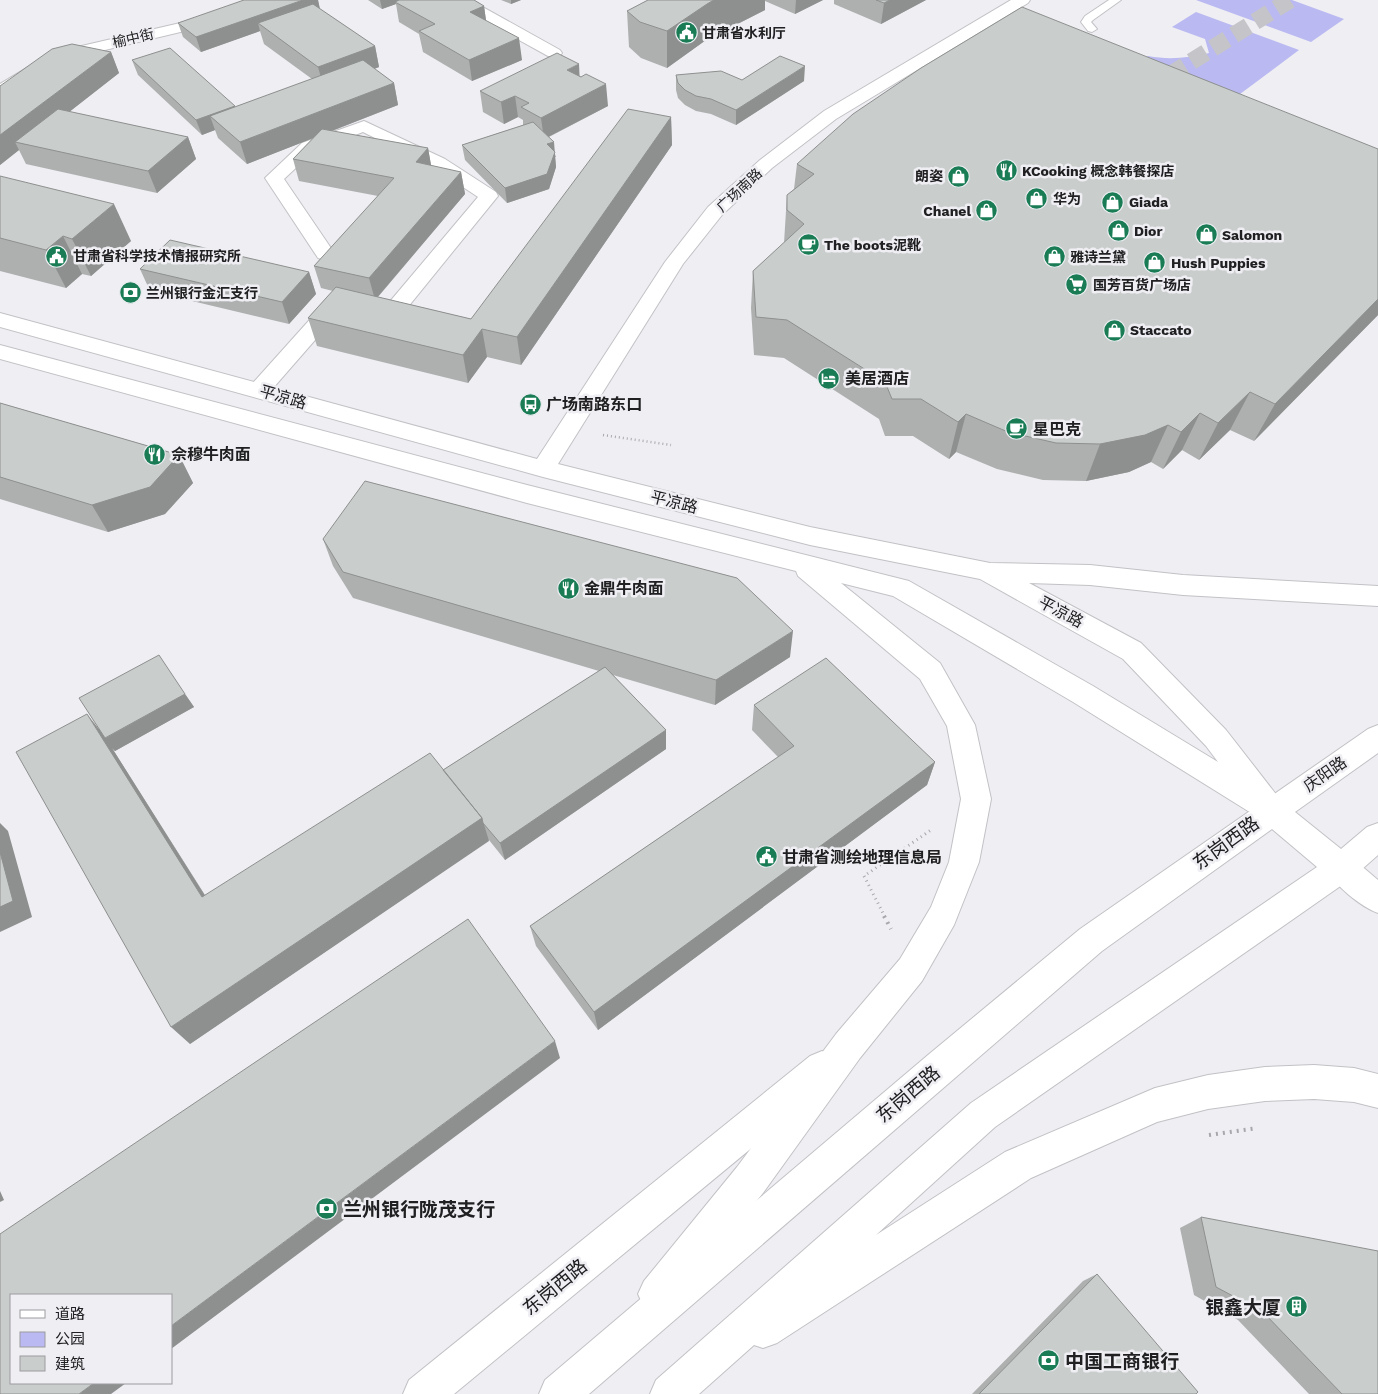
<svg xmlns="http://www.w3.org/2000/svg" width="1378" height="1394" viewBox="0 0 1378 1394" font-family="'Work Sans','Noto Sans SC',sans-serif">
<rect width="100%" height="100%" fill="#eeeef3"/>
<path fill="#bab9f1" d="M1196,0h96l52,19 -33,23z
M1196,12l103,38 -71,53 -93,-38 13,-9c21,4 40,2 61,-3l-4,-14 -33,-12z"/>
<g fill="none" stroke-linecap="round" stroke-linejoin="round">
<path stroke="#c5c5c9" stroke-width="17" stroke-dasharray="17 8" stroke-linecap="butt" d="M1149,88l141,-88"/>
<defs>
<path id="service" d="M1109,0h12l-28,20 -2,2 6,7 -5,3 -4,-1 -7,-9 4,-6z"/>
<path id="minor" d="M261,0h16l1,2 -2,3 -16,8 -176,42 -29,11 -49,29 -6,1v-12l43,-26 30,-10 176,-41z
M450,0h20l90,50 2,3 -2,3h-12l-96,-53z
M364,121l81,38 51,33 2,4 -99,122 -7,2 -49,-12 -76,87 -8,2 -8,-2 -3,-5 3,-5 80,-89 7,-1 49,10 91,-108 -45,-30 -70,-35 -49,19 -30,28 51,75 -3,4 -7,2 -7,-2 -53,-80 37,-35z
M822,1051l12,5 5,12 -5,12 -380,314h-51l6,-14 401,-324z"/>
<path id="tertiary" d="M1011,0h19l-2,3 -192,116 -64,49 -50,47 -39,49 -125,200 252,63 180,36 100,2 93,10 195,11v20l-195,-11 -93,-10 -61,-2 112,60 85,87 56,72 5,9 -5,9c-18,7 -19,-3 -34,-9l-175,-109 -180,-106 -52,-13 99,80 35,62 16,74 -12,63 -25,63 -32,56 -62,77 -97,135 -93,114 -13,6 -13,-6 -6,-13 6,-13 93,-114 99,-133 64,-75 31,-52 18,-45 12,-63 -14,-73 -27,-47 -122,-103 -2,-5 -269,-68 -527,-144v-14l527,140 382,96 184,105 125,76 -12,-16 -83,-87 -143,-80 -170,-34 -267,-68 -543,-150v-14l537,146 128,-197 43,-55 52,-47 64,-49z"/>
<path id="secondary" d="M1341,854l11,4 26,22v33c-17,-6 -44,-28 -52,-45l4,-10z"/>
<path id="primary" d="M1378,725v28l-83,59 46,37 26,-22 11,-4v32l-26,23 -357,249 -119,108 129,-83 150,-64 53,-13 57,-8 49,-2 40,3 24,6v34l-24,-6 -40,-3 -49,2 -57,8 -51,13 -126,56 -254,165 -14,5 -9,-3 -55,49h-49l6,-14 315,-277 346,-236 -45,-38 -170,122 -513,443h-50l6,-14 383,-325 152,-126 288,-200z"/>
</defs>
<use href="#service" stroke="#c2c2c6" stroke-width="2"/>
<use href="#minor" stroke="#c2c2c6" stroke-width="2"/>
<use href="#tertiary" stroke="#c2c2c6" stroke-width="2"/>
<use href="#secondary" stroke="#c2c2c6" stroke-width="2"/>
<use href="#primary" stroke="#c2c2c6" stroke-width="2"/>
<path stroke="#a8a8ac" stroke-width="2.5" stroke-dasharray="1 3" stroke-linecap="butt" d="M603,435l68,10"/>
<path stroke="#a8a8ac" stroke-width="3" stroke-dasharray="1 4" stroke-linecap="butt" d="M885,917l-21,-41 67,-46"/>
<path stroke="#a8a8ac" stroke-width="4" stroke-dasharray="2 5" stroke-linecap="butt" d="M884,916l7,13
M1209,1135l48,-7"/>
<use href="#service" fill="#fff" fill-rule="evenodd"/>
<use href="#minor" fill="#fff" fill-rule="evenodd"/>
<use href="#tertiary" fill="#fff" fill-rule="evenodd"/>
<use href="#secondary" fill="#fff" fill-rule="evenodd"/>
<use href="#primary" fill="#fff" fill-rule="evenodd"/>
</g>
<path fill="#adb0af" d="M318,0l2,9 55,37 4,21 -5,2 20,14 4,22 -66,26 96,17 3,18 30,6 4,22 -87,103 93,22 200,-202 1,28 -151,220 -34,-8 -19,26 -151,-37 -9,-28 25,-27 -12,-3 -7,-22 64,-70 -79,-15 -6,-22 20,-21 -66,26 -29,-26 -3,-8 -13,5 -64,-60 -6,-15 103,47 77,-28 -48,-35 -4,-13 -59,21 -18,-15 -5,-14z
M368,0h106l10,6 2,15 36,39 -50,21 -49,-29 -4,-18 -20,-12 -3,-18 -14,5z
M501,0h20l-10,4z
M648,0h175l-28,14 -30,-13v9l-59,30 -39,28 -26,-10 -12,-11 -2,-36z
M834,0h92l-45,24 -47,-20z
M111,52l8,21 -50,39 119,25 8,22 -39,34 -131,-29 -7,-14 -19,15v-79z
M676,75l66,5 62,1 -68,44 -25,-11 -15,-3 -11,-6 -7,-7 -2,-8z
M580,76l28,30 -59,31 7,20h-1l1,10 -7,22 -42,14 -42,-43 -3,-15 61,-20v-5l-5,-3 -14,7 -21,-12 -3,-21z
M797,164l581,151 -124,126 -24,-11 -31,30 -17,-10 -19,19 -12,-7 -22,10 -43,9 -43,-1 -46,-11 -41,-17 -7,7 -36,-23h-28l-6,-17 -95,-61 -30,-3 -3,-47 2,-37 31,-28 3,-48 7,-6z
M0,176l131,65 -40,35 -9,-2 -16,14 -66,-17z
M140,269l169,3 7,22 -27,30 -139,-33z
M0,403l179,52 14,28 -28,31 -57,18 -108,-33z
M323,539l467,118 -75,48 -102,-30 53,55v19l-161,111 -16,-20 -299,204 -92,-316 87,-34 9,13 -79,44 -3,-3 93,147 238,-125 156,-99 -246,-73 -20,-32z
M754,705l181,57 -8,23 -329,245 -62,-84 -6,-20 248,-169 -26,-27z
M1201,1217l177,177h-69l-71,-74 -44,-25 -14,-67z
M1097,1274l99,120h-224l111,-113z"/>
<path fill="#8d908e" d="M303,0h15l2,10 -62,13 2,8 -59,21 -5,-15z
M380,0h27l-12,2 1,2 -14,5z
M511,0h10l-10,4z
M714,0h51v10l-59,30 -39,28v-37l40,-27z
M796,0h27l-28,14z
M890,0h36l-45,24 3,-21z
M484,6l3,21 -17,-15z
M519,38l3,22 -50,21 -3,-21z
M375,46l4,21 -55,21 -6,-21z
M111,52l8,21 -92,72 -12,-3 4,8 -19,15v-30z
M579,64l1,21 -13,-15z
M805,66l-1,15 -68,44v-15z
M394,83l4,22 -151,59 -7,-22z
M606,84l2,22 -64,33 -3,-21z
M515,96l3,21 -14,7 -3,-22z
M235,106l-12,21 -13,-11 5,14 -13,5 -6,-15z
M671,117l1,28 -151,220 -4,-28z
M188,137l8,22 -39,34 -9,-22z
M554,142l2,25 -7,22 -42,14 -2,-15 42,-44z
M428,148l4,22 -16,-8z
M461,172l4,22 -90,106 -6,-22z
M114,204l17,37 -40,35 -19,-37z
M63,236l19,38 -16,14 -20,-38z
M309,272l7,22 -27,30 -7,-22z
M1378,299v16l-124,126 21,-37z
M482,329l5,28 -19,26 -5,-28z
M1250,392l-20,38 -31,30 19,-37z
M1200,413l-18,37 -19,19 18,-37z
M966,414l-10,38 -7,7 9,-37z
M1168,425l-17,37 -22,10 -43,9 14,-37z
M179,455l14,28 -28,31 -57,18 -16,-27z
M793,631l-3,26 -75,48 1,-25z
M185,694l9,13 -79,44 -3,-3 107,170 -17,-21 -115,-183 19,24z
M666,730v19l-161,111 -5,-17z
M935,762l-8,23 -329,245 -4,-18z
M482,818l7,23 -299,203 -19,-17z
M0,823l8,8 24,86 -32,15z
M555,1041l5,17 -389,291v-23z
M0,1191l4,9 -4,2z
M94,1383h32l-15,11h-32z"/>
<path fill="#c9cdcb" stroke="#8d908e" d="M244,0h59l-107,37 -18,-14z
M399,0h75l10,6 -14,6 49,26 -50,22 -50,-29 16,-7 -40,-22z
M648,0h66l-7,4 -40,27 -27,-9 -13,-11z
M876,0h14l-6,3z
M313,4l62,42 -57,21 -60,-44z
M1022,7l356,142v150l-103,105 -25,-12 -32,31 -18,-10 -19,19 -13,-7 -23,10 -45,9 -44,-1 -48,-11 -42,-18 -8,8 -37,-23h-29l-7,-17 -98,-62 -31,-3 -3,-46 51,-47 -17,-14v-15l27,-21 -17,-10 56,-50 68,-46z
M72,44l39,8 -111,83v-49l52,-37z
M170,48l65,58 -39,14 -64,-60z
M557,53l22,11 -12,6 14,7 5,-3 20,10 -65,34 -20,-11 8,-4 -14,-7 -14,6 -21,-11z
M780,56l25,10 -69,44 -25,-11 -15,-3 -11,-6 -7,-7 -2,-8 45,-4 21,9z
M363,60l31,23 -154,59 -30,-26z
M58,109l130,28 -40,34 -133,-29z
M628,109l43,8 -154,220 -35,-8 -19,26 -155,-37 28,-31 135,32z
M533,122l21,20 -7,2 8,8 -8,22 -42,14 -43,-43z
M322,129l106,19 -12,14 45,10 -92,106 -55,-12 80,-88 -101,-19z
M0,176l114,28 -42,35 -9,-3 -17,14 -46,-12z
M170,240l139,32 -27,30 -142,-33z
M0,403l179,52 -29,32 -58,18 -92,-28z
M365,481l372,97 56,53 -77,49 -373,-108 -20,-33z
M159,655l26,39 -80,44 -26,-40z
M826,658l109,104 -341,250 -64,-86 264,-180 -40,-41z
M605,667l61,63 -166,113 -17,-20 -1,-5 -39,-48z
M87,714l115,183 228,-144 52,65 -311,209 -155,-275z
M0,852l13,49 -13,6z
M468,919l87,122 -384,285v-31h-160v88h83l-15,11h-79v-160z
M1201,1217l177,34v143h-36l-79,-82 -47,-25z
M1097,1274l101,118 -2,2h-217z"/>
<defs>
<symbol id="civic-disc" viewBox="-11 -11 22 22"><circle r="9.5" fill="#197c54" stroke="#eeeef3"/><path d="M-.6-6.5H3V-4.5H.6V-3L4-1V1h2V6H-6V1h2V-1L-.6-3ZM-1.2 2.5V6h2.4V2.5Z" fill="#fff"/></symbol>
<symbol id="restaurant-disc" viewBox="-11 -11 22 22"><circle r="9.5" fill="#197c54" stroke="#eeeef3"/><path d="M-5-6h1v4h1v-4h1v4h1v-4h1v5L-1.5 .5V6h-2V.5L-5-1ZM5-6V6H3V1.5H1.5Q1.5-4 5-6Z" fill="#fff"/></symbol>
<symbol id="shop-disc" viewBox="-11 -11 22 22"><circle r="9.5" fill="#197c54" stroke="#eeeef3"/><path d="M-5-2.5h2.3a2.7 3.5 0 0 1 5.4 0H5L5.5 6h-11ZM-1.5-2.5h3a1.5 2.3 0 0 0-3 0Z" fill="#fff"/></symbol>
<symbol id="cafe-disc" viewBox="-11 -11 22 22"><circle r="9.5" fill="#197c54" stroke="#eeeef3"/><path d="M-5.5-4.5H6V0H3Q3 3.5 0 3.5H-2.5Q-5.5 3.5-5.5 0ZM3-3.2v2h1.7v-2ZM-6 4.5H4V6H-6Z" fill="#fff"/></symbol>
<symbol id="supermarket-disc" viewBox="-11 -11 22 22"><circle r="9.5" fill="#197c54" stroke="#eeeef3"/><path d="M-6-5.5h2.5l.6 2H6L4.5 2H-2.5L-4.4-4H-6ZM-1.5 3.2a1.3 1.3 0 1 0 .1 0ZM3 3.2a1.3 1.3 0 1 0 .1 0Z" fill="#fff"/></symbol>
<symbol id="bank-disc" viewBox="-11 -11 22 22"><circle r="9.5" fill="#197c54" stroke="#eeeef3"/><path d="M-6-4H6V4H-6ZM0-2.3a2.3 2.3 0 1 0 0 4.6a2.3 2.3 0 1 0 0-4.6Z" fill="#fff"/></symbol>
<symbol id="hotel-disc" viewBox="-11 -11 22 22"><circle r="9.5" fill="#197c54" stroke="#eeeef3"/><path d="M-6-4.5h1.5V1H6V5H4.5V3h-9V5H-6ZM-4 0a1.8 1.8 0 1 1 3.6 0ZM.5 0V-2.5h3Q6-2.5 6 0Z" fill="#fff"/></symbol>
<symbol id="bus-disc" viewBox="-11 -11 22 22"><circle r="9.5" fill="#197c54" stroke="#eeeef3"/><path d="M-5-6H5V4H4V6H2V4H-2V6H-4V4H-5ZM-3.5-4V0h7V-4ZM-3.5 1.2v1.5H-2V1.2ZM2 1.2v1.5H3.5V1.2Z" fill="#fff"/></symbol>
<symbol id="building-disc" viewBox="-11 -11 22 22"><circle r="9.5" fill="#197c54" stroke="#eeeef3"/><path d="M-4-6H4V6H1V3H-1V6H-4ZM-2.5-4.3h1.7v1.8h-1.7ZM.8-4.3h1.7v1.8H.8ZM-2.5-1h1.7V.8h-1.7ZM.8-1h1.7V.8H.8Z" fill="#fff"/></symbol>
</defs>
<g fill-rule="evenodd">
<use href="#civic-disc" x="674" y="20" width="25" height="25"/>
<use href="#restaurant-disc" x="994" y="158" width="25" height="25"/>
<use href="#shop-disc" x="946" y="164" width="25" height="25"/>
<use href="#shop-disc" x="1024" y="186" width="25" height="25"/>
<use href="#shop-disc" x="1100" y="190" width="25" height="25"/>
<use href="#shop-disc" x="974" y="198" width="25" height="25"/>
<use href="#shop-disc" x="1106" y="218" width="25" height="25"/>
<use href="#shop-disc" x="1194" y="222" width="25" height="25"/>
<use href="#cafe-disc" x="796" y="232" width="25" height="25"/>
<use href="#civic-disc" x="44" y="244" width="25" height="25"/>
<use href="#shop-disc" x="1042" y="244" width="25" height="25"/>
<use href="#shop-disc" x="1142" y="250" width="25" height="25"/>
<use href="#supermarket-disc" x="1064" y="272" width="25" height="25"/>
<use href="#bank-disc" x="118" y="280" width="25" height="25"/>
<use href="#shop-disc" x="1102" y="318" width="25" height="25"/>
<use href="#hotel-disc" x="816" y="366" width="25" height="25"/>
<use href="#bus-disc" x="518" y="392" width="25" height="25"/>
<use href="#cafe-disc" x="1004" y="416" width="25" height="25"/>
<use href="#restaurant-disc" x="142" y="442" width="25" height="25"/>
<use href="#restaurant-disc" x="556" y="576" width="25" height="25"/>
<use href="#civic-disc" x="754" y="844" width="25" height="25"/>
<use href="#bank-disc" x="314" y="1196" width="25" height="25"/>
<use href="#building-disc" x="1284" y="1294" width="25" height="25"/>
<use href="#bank-disc" x="1036" y="1348" width="25" height="25"/>
</g>
<g text-anchor="middle" dominant-baseline="central" stroke-width="5" stroke-linejoin="round" paint-order="stroke">
<g font-size="14" font-weight="bold" fill="#202022" stroke="#eeeef3" text-anchor="start">
<text x="702" y="33">甘肃省水利厅</text>
<text x="1022" y="171">KCooking 概念韩餐探店</text>
<text x="943" y="176" text-anchor="end">朗姿</text>
<text x="1053" y="199">华为</text>
<text x="1129" y="202">Giada</text>
<text x="971" y="211" text-anchor="end">Chanel</text>
<text x="1134" y="231">Dior</text>
<text x="1222" y="235">Salomon</text>
<text x="824" y="245">The boots泥靴</text>
<text x="73" y="256">甘肃省科学技术情报研究所</text>
<text x="1070" y="257">雅诗兰黛</text>
<text x="1171" y="263">Hush Puppies</text>
<text x="1093" y="285">国芳百货广场店</text>
<text x="146" y="293">兰州银行金汇支行</text>
<text x="1130" y="330">Staccato</text>
</g>
<g font-size="14" fill="#202022" stroke="#eeeef3">
<text transform="translate(133 38) rotate(-13)">榆中街</text>
<text transform="translate(739 190) rotate(-43)">广场南路</text>
</g>
<g font-size="16" font-weight="bold" fill="#202022" stroke="#eeeef3" text-anchor="start">
<text x="845" y="378">美居酒店</text>
<text x="546" y="404">广场南路东口</text>
<text x="1033" y="429">星巴克</text>
<text x="171" y="454">佘穆牛肉面</text>
<text x="584" y="588">金鼎牛肉面</text>
<text x="782" y="857">甘肃省测绘地理信息局</text>
</g>
<g font-size="16" fill="#202022" stroke="#eeeef3">
<text transform="translate(283 397) rotate(16)">平凉路</text>
<text transform="translate(674 502) rotate(14)">平凉路</text>
<text transform="translate(1061 612) rotate(28)">平凉路</text>
<text transform="translate(1325 774) rotate(-35)">庆阳路</text>
</g>
<g font-size="19" fill="#202022" stroke="#eeeef3">
<text transform="translate(1226 843) rotate(-36)">东岗西路</text>
<text transform="translate(908 1094) rotate(-40)">东岗西路</text>
<text transform="translate(555 1287) rotate(-39)">东岗西路</text>
</g>
<g font-size="19" font-weight="bold" fill="#202022" stroke="#eeeef3" text-anchor="start">
<text x="343" y="1209">兰州银行陇茂支行</text>
<text x="1281" y="1307" text-anchor="end">银鑫大厦</text>
<text x="1065" y="1361">中国工商银行</text>
</g>
</g>
<rect x="10" y="1294" width="162" height="90" fill="#eeeef3" stroke="#9c9c9f"/>
<rect x="20" y="1310" width="25" height="8" fill="#ffffff" stroke="#9c9c9f"/>
<text x="55" y="1319" font-size="15" fill="#202022">道路</text>
<rect x="20" y="1332" width="25" height="15" fill="#bab9f1" stroke="#9c9c9f"/>
<text x="55" y="1344" font-size="15" fill="#202022">公园</text>
<rect x="20" y="1356" width="25" height="15" fill="#c9cdcb" stroke="#9c9c9f"/>
<text x="55" y="1369" font-size="15" fill="#202022">建筑</text>
</svg>
